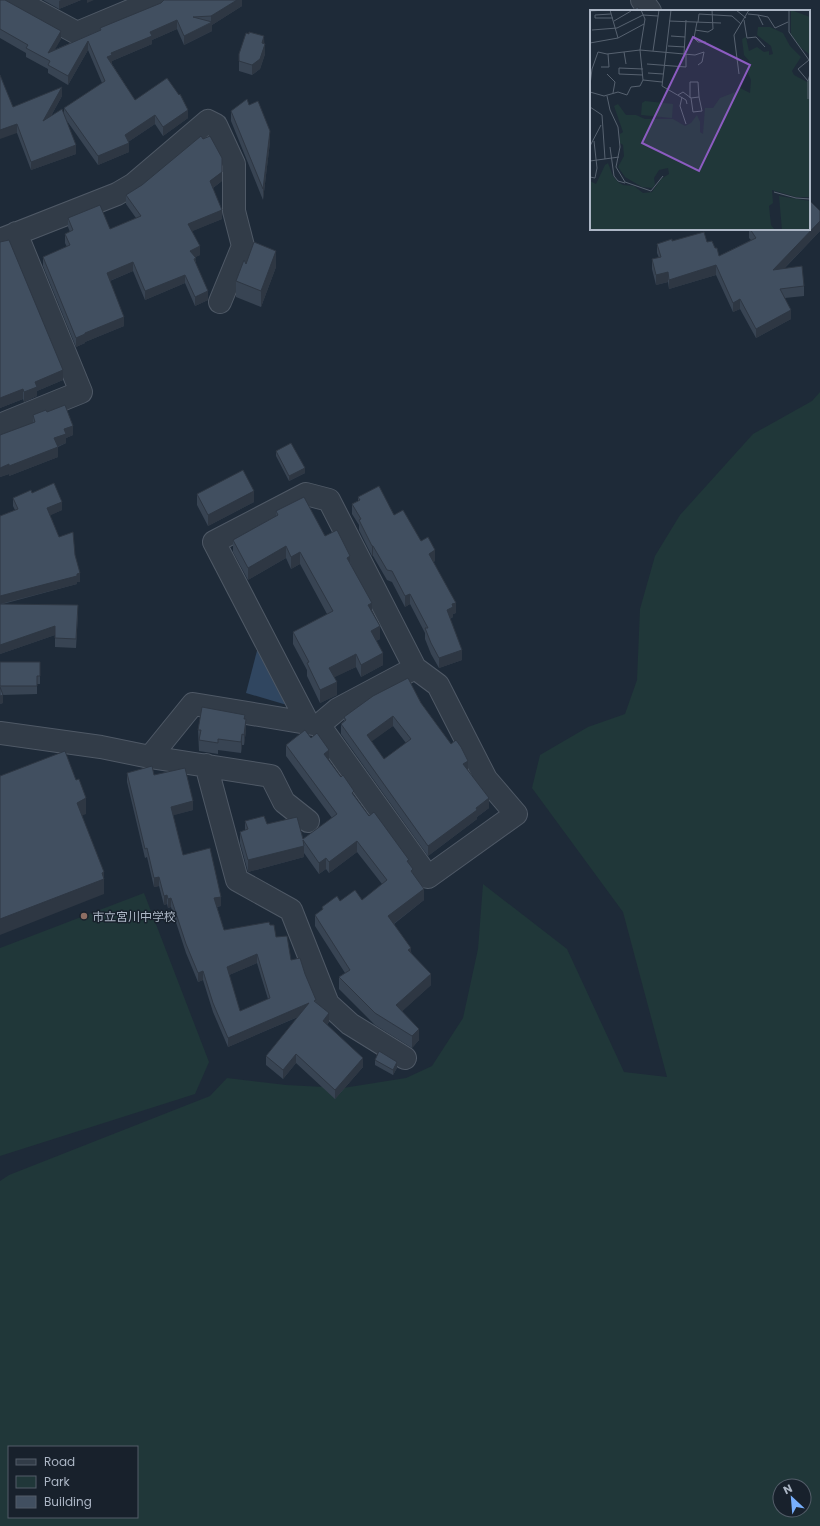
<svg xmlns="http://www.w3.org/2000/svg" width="820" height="1526" viewBox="0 0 820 1526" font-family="Poppins,'Noto Sans JP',sans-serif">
<rect width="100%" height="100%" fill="#1e2a38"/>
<path fill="#203739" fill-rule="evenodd" d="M820,392v1134h-820v-345l9,-6 201,-79 17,-18 59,7 57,3 63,-10 26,-12 31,-48 15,-69 5,-65 84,65 57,123 43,5 -44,-165 -91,-124 8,-33 48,-28 37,-13 12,-34 3,-71 15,-53 25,-41 73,-81 59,-33zM9,1447h128v70h-128zM780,1486h24v24h-24z
M144,893l65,169 -14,32 -195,62v-208z"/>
<path fill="#304660" d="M258,647l29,58 -41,-12z"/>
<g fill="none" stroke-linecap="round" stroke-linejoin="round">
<defs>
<path id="street" d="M16,0l61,33 79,-33
M642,0l8,11
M0,240l117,-46 17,-10 74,-63 8,4 18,39v47l9,35 -23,56
M0,425l81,-33 -65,-159
M308,723l-94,-181 92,-48 23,6 86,168
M0,733l101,14 49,10 121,19 13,26 24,19
M150,757l43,-53 126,21 109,152 88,-63 -30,-35 -48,-94 -23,-17 -77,41 -19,16
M206,765l31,115 54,30 37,94 22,20 55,34"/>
</defs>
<use href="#street" stroke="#4f5966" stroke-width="24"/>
<use href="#street" stroke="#323c48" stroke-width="22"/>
</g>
<path fill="#384453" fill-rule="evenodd" d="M0,0l5,1 56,38 -7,11 46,-20v-2l142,-28v6l-30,19v6l-28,14 -7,-16 -25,11v4l-40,17v3l23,36 53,18 -25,18 -8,-12 -27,18 1,10 -31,13 -31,-44 9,33 -45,16 -14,-37 -4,-26 49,-11 -11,20 13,-3v-5l38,-25 -14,-33 -20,35 -20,-12v-4l-22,-12v-4l-26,-15z
M43,0h38l-22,9z
M264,44l1,10 -5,15 -8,6 -13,-4v-17z
M249,105l21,37 -7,58 -32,-79v-10z
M222,181l-9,7 9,31 -30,12 8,24 -5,2 1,7 12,36 -13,6 -10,-23 -40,17 -12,-29 -23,10 14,45 -39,16v1l-9,4 -33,-81v-9l24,-10 -2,-4v-9l5,-2 -2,-5v-9l42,11 26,-11 -10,-14v-9z
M820,211v20l-36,38 20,17v10l-19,2 6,21 -35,19 -16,-29 -7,3 -17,-37 -47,14 -1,-7 -12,3 -4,-16v-10l7,-1 -2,-5v-9l15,-3 35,1 8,6 4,8 32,-16 -2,-2v-9h60z
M0,242l63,138 -26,11v5l-13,6 -1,-3 -23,9z
M246,264l30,3 -15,40 -25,-10v-16z
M47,412l26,23 -7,3v5l-8,4v10l-49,19v-2l-9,3v-42l33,-12v-8z
M276,451l29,22 -16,8 -13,-25z
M32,493l30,17 -12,5 9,22 16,18 5,27h-3v2l-74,20 75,9 -2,35 -21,-1v-12l-55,19v-138l15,-6 -2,-4v-8z
M197,494l57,8 -46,24 -11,-21z
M358,497l36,18 27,26 14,20 -2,1 23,51 -3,1v3l-3,2 12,41 -23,8 -8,-14 -6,-15v-6l-15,-29 -5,3 -13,-25 -5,-2 -14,-24h-1l-13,-26v-5l-7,-11v-10l6,-3z
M276,511l49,25 25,26 22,50 8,27 -4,2 7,24 -22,12 -5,-10 -22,10 3,18 -17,8 -13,-27v-6l-14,-26v-12l34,-18 -27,-50 -9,5 -5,-11 -38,22 -15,-28v-12l43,-24z
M0,662h40v22h-3v10l-34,1v8l-3,1v4z
M421,703l47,67 21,38 -12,9v2l-49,37 -87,-122v-10l3,-3v-4zM393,726l13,17 -22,16 -13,-18z
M245,719l1,11 -2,15h-2l-1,8 -23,-3v4l-19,-3 -1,-21z
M311,738l18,23 40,55 40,48 15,36 -30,24 37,61 -29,26 17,29 -7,8 -37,-23 -36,-36v-12l6,-4 -30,-47v-11l7,-5v-3l18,-6 22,-1 20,-16 -25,-32 -28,21 -3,-4 -7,5 -15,-21v4l-56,15 -8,-29v-11l5,-2v-9l22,3 36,15 29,-21 -46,-62v-11z
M127,773l27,2 39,35 -20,5 10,40 38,51 -4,1 7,23 46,-5 6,12 15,23 14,14 11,29 13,19 -2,3 36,42 -28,32 -39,-36 -13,16 -17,-14v-9l32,-39 -70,30 -15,-35 -10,-32 -5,2 -12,-29 -15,-46 -3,1 -1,-4 -3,1 -5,-19 -5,1 -7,-30 -2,1 -18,-76zM257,963l11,36 -28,12 -11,-36z
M375,1060l22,8 -4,7 -18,-10z"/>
<path fill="#2e3743" d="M61,0h20l-22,9v-8z
M87,0h7l-7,3z
M237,0h5v6l-30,19v6l-28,14v-9l27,-13v-7z
M177,20v9l-25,11v4l-40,17v3l-5,-7 4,-4 39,-21z
M61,31v8l-12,21 -1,-7z
M264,36l1,18 -5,15 -8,6v-10l10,-22z
M88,41v9l-20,35v-9z
M62,87v9l-19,34v-9z
M188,110v8l-25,18v-9z
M155,115v9l-30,20v-9z
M17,124v9l-17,6v-9z
M270,131v11l-7,58v-11z
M129,143v9l-31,13v-9z
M76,145v9l-45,16v-8z
M222,172v9l-12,9v-9z
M222,210v9l-34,14v-9z
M820,221v10l-47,49v-10z
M200,246v9l-10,5v-9z
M276,251v16l-15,40v-16z
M133,262v9l-26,11v-9z
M716,265v10l-47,14v-9z
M668,272v10l-12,3v-10z
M185,275v8l-40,17v-9z
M208,291v9l-13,6v-9z
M740,299v10l-7,3v-9z
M791,310v9l-35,19v-9z
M124,317v9l-39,16v1l-9,4v-9l9,-5z
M63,370v10l-26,11v5l-13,6v-10l11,-10z
M23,389v10l-23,9v-10z
M73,426v9l-7,3v5l-12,5v-10l10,-9z
M58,447v10l-49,19v-10z
M9,464v10l-9,3v-9z
M305,468v5l-16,8v-5z
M254,491v11l-46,24v-11z
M62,502v8l-15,7v-9z
M286,546v12l-38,22v-12z
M372,546h1v10h-1z
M435,550v11l-6,3v-10z
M300,552v12l-9,5v-12z
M350,556v12l-3,-10z
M80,573v9h-3v2l-77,20v-8z
M410,594v10l-5,3v-11z
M372,603v12l-4,-10z
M456,603v10l-3,1v3l-6,3v-10l5,-6z
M55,626v9l-55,19v-9z
M380,626v13l-9,4v-12z
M462,650v10l-23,8v-10z
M383,653v12l-22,12v-12z
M356,654v13l-27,13v-12z
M337,682v13l-17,8v-13z
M3,695v8l-3,1v4v-12z
M393,716v10l-26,19v-10z
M246,719v11l-2,15v-10z
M242,734v11l-1,8v-11z
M329,750v11l-5,4v-11z
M468,761v10l-5,-7z
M86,798v16l-9,4v-15z
M489,798v10l-12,9v2l-49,37v-10l48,-38z
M193,801v9l-22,6v-9z
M357,841v11l-28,21v-11z
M304,846v11l-56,15v-12z
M326,858v11l-7,5v-11z
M104,872v22l-104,41v-16z
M159,877v9l-5,1v-9z
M424,889v11l-36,28v-12z
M167,895v9l-3,1v-9z
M221,897v9l-7,1v-9z
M171,898v9l-3,1v-9z
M411,948v11l-3,-9z
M257,954v9l-30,13v-9z
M203,971v9l-5,2v-9z
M431,974v11l-35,32v-12z
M309,1003v9l-81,35v-9z
M329,1013v9l-6,8v-9z
M419,1029v11l-7,8v-12z
M296,1054v9l-13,16v-9z
M363,1058v9l-28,32v-9z
M397,1062v6l-4,7v-5z"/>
<path fill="#414f60" stroke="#2e3743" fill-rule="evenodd" d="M0,0h5l56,31 -13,22 53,-23 -1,-2 61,-25 3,-3h73l-26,16 -18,1 19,5 -28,14 -7,-16 -27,12 2,4 -41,17 1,2 -5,2 28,43 32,-22 12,17 1,-1 8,16 -25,17 -8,-12 -30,20 4,8 -31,13 -34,-48 41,-27 -17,-40 -20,35 -20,-11 2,-4 -24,-13 2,-3 -28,-16z
M638,7l2,4h-10z
M249,32l15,4 -2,7 3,1 -5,15 -8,6 -13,-4v-7l7,-21 3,1z
M0,75l13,32 49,-20 -19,34 19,-12 14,36 -45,17 -14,-38 -17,6z
M247,99l2,6 9,-4 12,30 -7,58 -32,-78z
M201,136l2,3 7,-3 12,22v14l-12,9 12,29 -34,14 12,22 -10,5 6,7 -2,1 14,32 -13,6 -10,-22 -40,16 -12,-29 -26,11 17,44 -39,16v1l-9,4 -33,-81 27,-12 -5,-11 8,-4 -5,-12 32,-13 10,24 31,-13 -15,-21 16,-10z
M809,200l11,11v10l-47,49 29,-4 2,20 -24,3 11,21 -35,19 -16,-30 -7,4 -17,-38 -47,15 -1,-8 -12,3 -4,-16 9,-2 -4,-13 15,-5v2l32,-9 3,10 5,-1 3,7h2l2,8 37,-18 -6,-9h59z
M9,240l54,130 -28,12 2,5 -13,5 -1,-3 -23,9v-156z
M254,242l22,9 -15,40 -25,-10 8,-21 2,4z
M65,405l8,21 -9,3 2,5 -12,4 4,9 -49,19v-2l-9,4v-33l35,-13 -2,-7 13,-5 1,2z
M291,443l14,25 -16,8 -13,-25z
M243,470l11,21 -46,24 -11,-21z
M54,483l8,19 -15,6 12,29 14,-5 2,23 5,18 -3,1v2l-77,20v-80l18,-7 -5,-11 18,-8 1,3z
M379,486l15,29 9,-5 18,31 7,-4 7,13 -6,4 27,49 -4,1 1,3 -6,3 15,40 -23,8 -8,-15 -6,-15h3l-18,-34 -5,2 -13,-25 -5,-1 -14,-24h-1l-13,-26 2,-1 -9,-15 8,-4 -2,-3z
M304,497l21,39 12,-6 13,26 -3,2 25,45 -4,2 12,21 -9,5 12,22 -22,12 -5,-11 -27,14 8,14 -17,8 -13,-27 2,-1 -16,-30 40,-21 -33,-59 -9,5 -5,-11 -38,22 -15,-28 45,-25 -2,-4z
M0,604l78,1 -2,34 -21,-1v-12l-55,19z
M0,662h40v14h-3v10h-37z
M408,678l13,25 30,41 5,-4 5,7 7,14 -5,3 26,34 -13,10 1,2 -49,36 -87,-122 5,-4 -2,-3 29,-21zM393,716l18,23 -27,20 -17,-24z
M0,687l3,8 -3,1z
M202,707l43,8 -1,4h2l-2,16 -2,-1 -1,8 -23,-3v4l-19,-3 2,-10h-3z
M305,730l6,8 6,-5 12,17 -5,4 17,23 2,-2 11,16 -2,2 17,23 5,-4 35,48 -2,1 6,8 -2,2 13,18 -36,27 23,32 -3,2 23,24 -35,31 23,24 -7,7 -37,-23 -36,-36 11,-7 -35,-55 8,-6 -1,-2 15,-11 3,5 15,-11 7,10 25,-20 -30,-39 -28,21 -3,-4 -7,5 -16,-23 1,6 -56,14 -8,-28 8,-3 -3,-8 19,-5 3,8 30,-7 6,22 34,-25 -51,-69z
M65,751l11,29 3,-1 7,19 -9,5 27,69 -2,1 2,6 -104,40v-143z
M152,766l2,9 31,-7 8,33 -22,6 12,48 27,-7 11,49 -7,1 10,32 45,-8 1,3h4l2,12 11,-1 4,24 9,-2 5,16 11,26 -2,1 15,12 -6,8 40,37 -28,32 -39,-36 -13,16 -17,-14 43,-53 -81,35 -15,-35 -10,-32 -5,2 -12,-29 -15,-46 -3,1 -1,-4 -3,1 -5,-19 -5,1 -7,-30 -2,1 -18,-76zM257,954l13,44 -30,13 -13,-44z
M379,1051l18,11 -4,8 -18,-10z"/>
<circle fill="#8d6e63" stroke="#18212c" stroke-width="1.5" cx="84" cy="916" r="4"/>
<g text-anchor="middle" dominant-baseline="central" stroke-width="3" stroke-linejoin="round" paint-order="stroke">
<g font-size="12" fill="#acb6c5" stroke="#18212c" text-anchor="start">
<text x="92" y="916">市立宮川中学校</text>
</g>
</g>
<g transform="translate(590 10)">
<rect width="220" height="220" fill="#1e2a38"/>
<path d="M201,0l19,7v38l-11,-9 -8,-12zM168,17h12l13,6 7,13 11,11 -9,14 2,4 13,7 3,-4v119h-14l-24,-7 1,13 -4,3 2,19 4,5h-185v-49l6,3 9,-19 3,-2 5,13 5,6 5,3 11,1 9,7 9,-1 9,-13 8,-5 -1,-6 -9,2 -5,8 1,7 -3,3 -10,-1 -17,-10 -7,-10 6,-11 -1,-11 -3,-2v-9l3,-2 -9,-26 4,-2 8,11h10l9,4h28l12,7 6,-3 6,-8 3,7v10l3,2 2,-26h8l7,-10 18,-7 2,-3 10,5 1,-13 -3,-7 2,-11 -6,-7 -2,-16 4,-2 3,14 8,-4 7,5 5,-1v4l4,-1 -2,-8 -14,-11zM55,91l28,3 -1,14 -31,-3 1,-12zM189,186l31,5v29h-28z" fill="#203739"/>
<path fill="none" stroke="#576270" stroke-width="1" d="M20,0l8,28M81,0l-9,76 24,14 1,4M146,0l10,8M199,0v22l20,28 -11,9 10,12 2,-7M0,1l16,-1M21,4l-16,1v3h18M158,4l10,1 5,10M168,5l10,2 7,11 13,-6M154,10l3,18 9,-1 9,10M24,11l17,-10M79,11l52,2M107,12l-3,16 4,4h8M108,12l1,-8 33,2 9,8M2,20l25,-2 26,-13 15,1M105,20l13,2M118,22l5,-3 -1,-19M81,26l14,1M0,33l28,-5 26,-14M78,36l17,1M63,41l6,-41M34,42l2,12M94,44l2,-34M57,54l39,3v-13M11,57h8l-1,-13M53,59l-24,-1v6l24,1M58,63l15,1M17,64l8,8 -2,11M149,64l-5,-39 15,-25M53,70l19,2M0,75l2,-16 6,-17 9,2 33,-4 55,5 9,-3 -2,10 -4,3M0,82l14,4 14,-4 9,3 4,-8 9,-1 3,-6 -3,-30 5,-31 -4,-9M88,85l5,-3 8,6 2,14 9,-1 -3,-14 -8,1M17,86l3,14 8,17 2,20 -4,20 9,15 26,9 12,-15M92,87l-2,9 6,18M100,88v-16h8l1,15M218,89v-18M0,97l12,8 3,44M0,136l11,-21M20,137l4,29 4,5 7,2M0,151l29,-4M0,167l5,1 2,-10 -3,-27M184,182l22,6 14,1"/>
<path fill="#8c5cc1" fill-opacity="0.15" stroke="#8c5cc1" stroke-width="2" d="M103,27l57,28 -51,106 -57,-28z"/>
<rect width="220" height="220" fill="none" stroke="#acb6c5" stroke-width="2"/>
</g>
<rect x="8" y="1446" width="130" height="72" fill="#18212c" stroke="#535d69"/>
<rect x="16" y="1459" width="20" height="6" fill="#323c48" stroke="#535d69"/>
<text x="44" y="1466" font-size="12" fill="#acb6c5">Road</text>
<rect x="16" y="1476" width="20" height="12" fill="#203739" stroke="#535d69"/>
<text x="44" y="1486" font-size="12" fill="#acb6c5">Park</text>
<rect x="16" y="1496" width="20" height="12" fill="#414f60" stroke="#535d69"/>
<text x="44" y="1506" font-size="12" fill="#acb6c5">Building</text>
<g transform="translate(792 1498) rotate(334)"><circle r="19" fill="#18212c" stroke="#535d69"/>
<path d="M0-3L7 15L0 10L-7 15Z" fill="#78b0fe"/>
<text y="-6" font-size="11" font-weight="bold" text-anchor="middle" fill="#acb6c5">N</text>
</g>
</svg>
